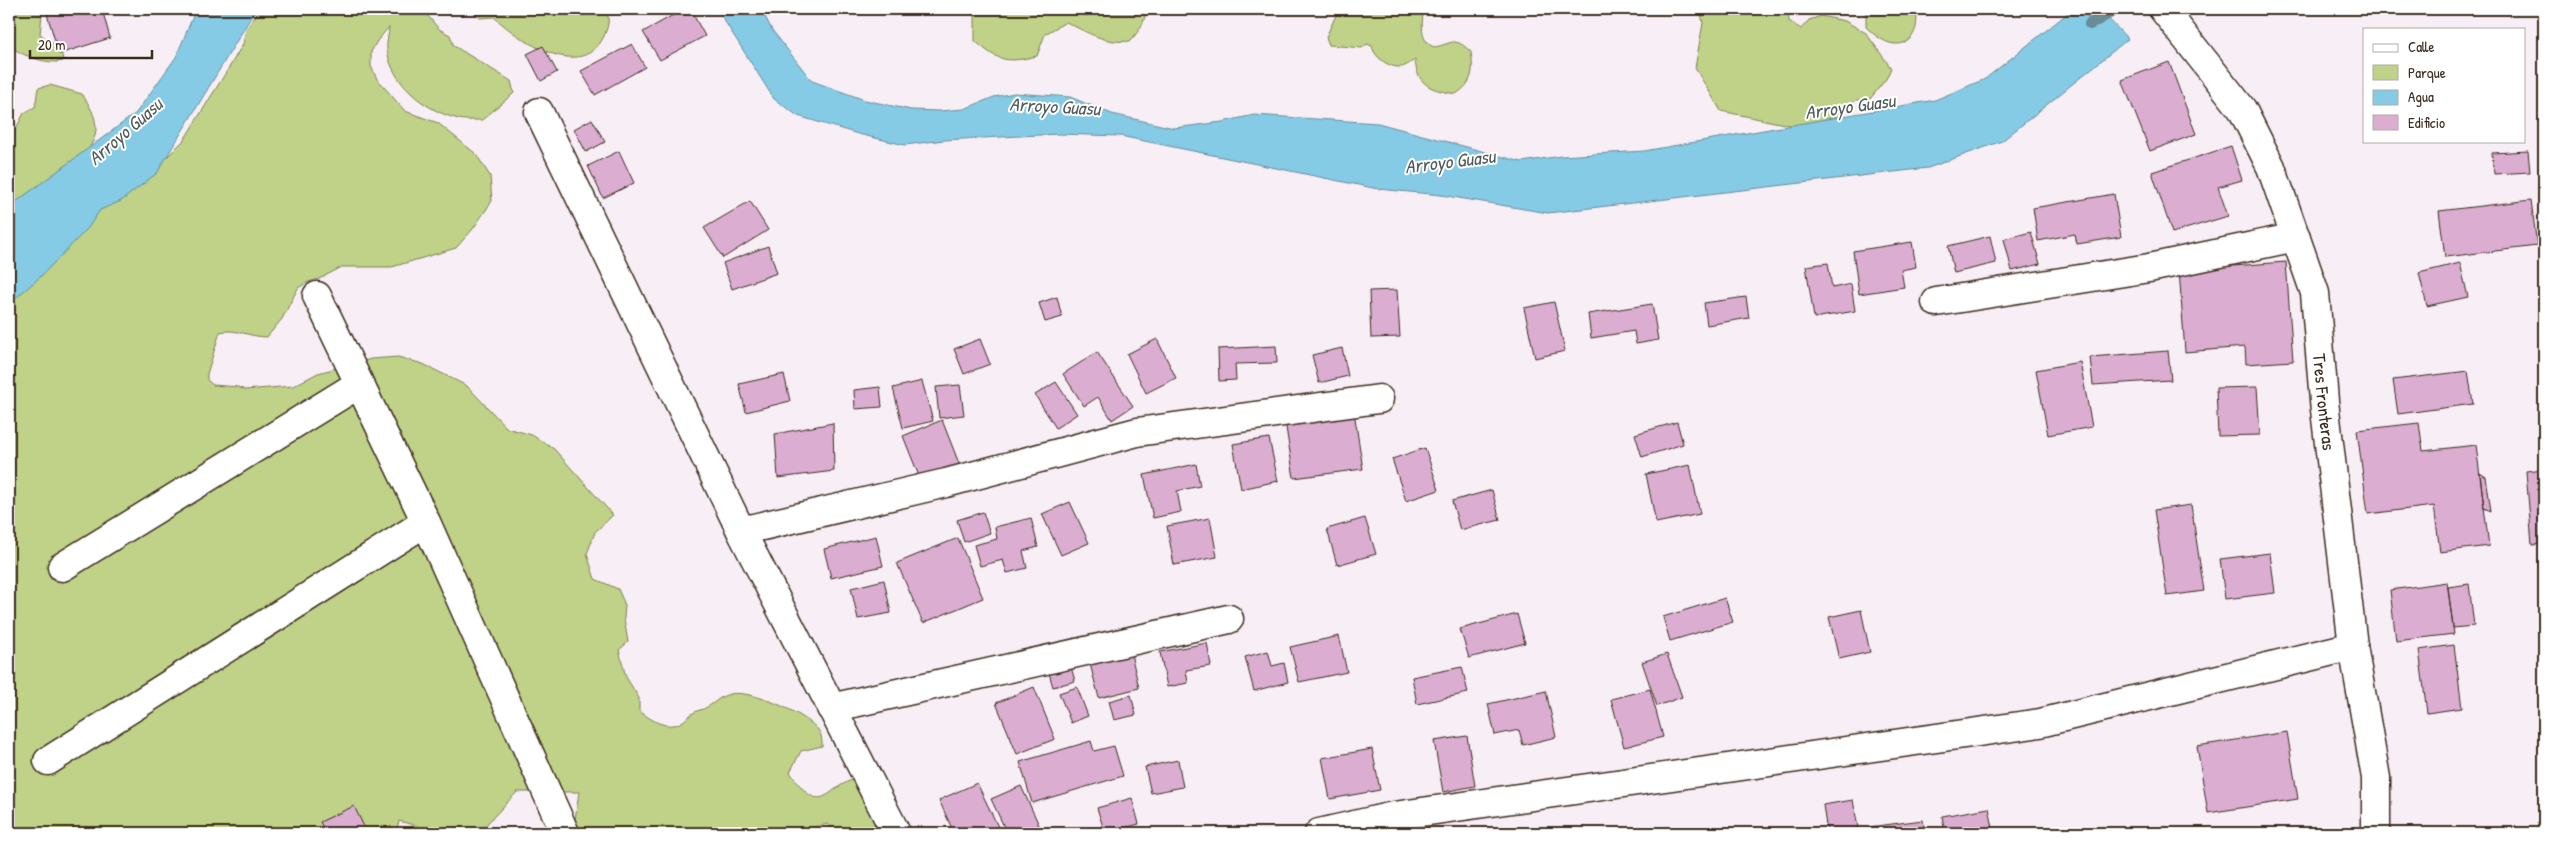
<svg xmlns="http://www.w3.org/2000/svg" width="2553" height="842" viewBox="0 0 2553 842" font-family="'Patrick Hand',sans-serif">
<rect width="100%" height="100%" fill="#f8eff6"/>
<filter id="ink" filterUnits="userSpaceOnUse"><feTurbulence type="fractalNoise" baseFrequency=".02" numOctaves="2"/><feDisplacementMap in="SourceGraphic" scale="10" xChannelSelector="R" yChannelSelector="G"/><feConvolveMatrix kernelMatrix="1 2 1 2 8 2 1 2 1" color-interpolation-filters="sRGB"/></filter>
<g filter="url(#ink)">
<path fill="#bfd287" stroke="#7d7e52" d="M9,9h36l-3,5 -2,20 21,15 2,12c-15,4 -41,-5 -53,-15z
M261,9h161l17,20 11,6 4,11 57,35 3,12 -32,27c-9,0 -19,1 -27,-2 -32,-9 -63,-35 -68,-68 -1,-7 2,-16 2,-23l-12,14 -6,11v14l6,13 28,32 33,12 38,31 14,22 2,25 -19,28 -17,19 -64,19h-50l-23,12 -11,3 -10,6 -16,31 -15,18c-17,0 -31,-9 -47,-5l-13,42v6l6,5 25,2 7,3 48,-4 25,-13 53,-14 27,-2 25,7 44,22 40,42 25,7 22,14 59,66 -18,17 -8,22 8,25 23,10 7,16 -1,13 4,24 -9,8 7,27 13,21v13c10,7 22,16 35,14 8,-1 13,-8 19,-12 4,-3 10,-3 14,-6 8,-4 13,-11 23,-13 21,-5 77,20 89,37 3,5 3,10 3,15l-21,5 -11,21c34,52 36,10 71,6l23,46 -7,9h-39l-11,-9 -21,5 -1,4h-232l6,-41h-62l-33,35 -49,4 -36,-10 -3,12h-387v-537l71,-90 86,-48 18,-18 46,-74 13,-22 3,-15z
M470,9h135c6,9 3,19 -2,29 -23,44 -84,2 -109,-21l-14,1z
M975,9h171c-1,14 -6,21 -16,32 -24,3 -42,-8 -64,-19l-21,12 -8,22c-30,7 -38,6 -62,-15z
M1336,9h87c0,14 -5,31 11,38 19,-3 19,-12 37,5 3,19 2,31 -15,42 -24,-4 -39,-8 -41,-34 -4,2 -10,7 -14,7 -12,1 -27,-10 -29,-21l-5,-2 -5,4 -33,-3 -3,-8 11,-24z
M1700,9h88l1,12 12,8 8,-9 12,-4 24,5 21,12 25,35 -5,11 -16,20 -14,1 -19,16 -24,10 -24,-1 -68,-14 -26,-43 8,-45z
M1866,9h49c5,13 0,36 -19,35 -11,0 -23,-10 -30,-17z
M50,85l32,9c7,11 14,21 14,35 0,29 -66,81 -87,102v-89l15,-29 11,-6 3,-19z"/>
<path fill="#85cbe6" stroke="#678b96" d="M196,9h60l-99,164 -36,28 -21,9 -12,18 -48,49 -31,27v-97l127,-94 40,-56z
M717,9h44l11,21 40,51 53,19 46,10 28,1 25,-2 30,-12 20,-4 56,4 42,17 62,14 48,-6 32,-7 124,8 144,39 39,-6 83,-5 291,-51 50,-21 88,-70h26l29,30 -126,102 -74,27 -380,45 -107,-18 -63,-6 -258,-53 -61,-2 -115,6 -39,5 -47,-11 -60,-18 -24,-17z"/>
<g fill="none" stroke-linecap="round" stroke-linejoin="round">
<path stroke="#678b96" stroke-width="12" d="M2090,24l26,-15"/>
</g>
<path fill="#dbaed1" stroke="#3b2a1e" d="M66,9h36l8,29 -51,16 -12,-40z
M684,9h6l15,27 -45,24 -17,-28z
M632,44l13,23 -50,28 -14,-24z
M543,46l14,26 -16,9 -14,-27z
M2169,62l27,72 -46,17 -28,-71z
M592,119l13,23 -19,10 -12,-23z
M2231,146l11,34 -24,7 10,29 -56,17 -20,-61z
M619,151l15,32 -31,15 -15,-32z
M2528,151l2,21 -36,2 -2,-21z
M2114,194l7,43 -44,7 -2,-10 -37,7 -5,-33z
M2531,200l6,46 -92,11 -6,-46z
M750,201l18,29 -45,28 -19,-30z
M2031,232l9,32 -28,7 -8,-32z
M1990,236l6,27 -42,10 -6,-27z
M1912,242l4,25 -15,3 3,17 -45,7 -6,-43z
M768,246l9,27 -45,16 -9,-26z
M2286,262l7,99 -47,3 -1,-17 -60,5 -6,-82z
M1828,263l4,25 19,-4 4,27 -41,7 -8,-52z
M2460,263l8,34 -41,9 -8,-33z
M1397,290l3,47 -29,1 -2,-47z
M1057,297l5,20 -17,5 -6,-19z
M1746,297l3,21 -42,7 -3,-22z
M1554,302l11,49 -30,7 -11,-50z
M1652,304l6,36 -22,4 -2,-13 -43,7 -3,-24z
M980,339l10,25 -26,10 -10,-25z
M1157,339l19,39 -30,15 -19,-39z
M1276,346l1,17 -42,1 1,16 -17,1 -1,-32z
M1342,348l6,28 -29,7 -7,-28z
M2168,351l3,29 -78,5 -3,-28z
M1097,352l36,54 -21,14 -14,-23 -14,9 -21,-32z
M2080,362l12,65 -44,8 -12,-65z
M2468,371l5,33 -75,10 -5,-34z
M784,374l6,27 -44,11 -7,-28z
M922,381l11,40 -30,7 -10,-40z
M1056,382l21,32 -21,14 -21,-33z
M960,385l4,30 -25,3 -3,-31z
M880,387l2,20 -27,2 -1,-19z
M2257,387l3,48 -42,1 -2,-48z
M1354,412l9,57 -69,9 -9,-57z
M942,420l18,46 -39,15 -18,-45z
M1677,422l6,22 -41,13 -7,-23z
M833,423l1,48 -56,7 -3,-44z
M2419,423l4,28 53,-6 13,101 -49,6 -6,-46 -66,8 -11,-84z
M1269,438l9,43 -37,8 -8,-45z
M1425,448l14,42 -33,11 -14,-42z
M1196,464l4,22 -23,5 4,21 -28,6 -9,-43z
M1690,465l10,49 -44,9 -10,-49z
M2544,469v75l-12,1 -6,-74z
M2480,473l6,4 5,34 -7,-3z
M1492,490l8,30 -40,10 -8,-29z
M1070,502l19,41 -28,12 -19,-41z
M2191,505l13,86 -37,5 -13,-86z
M983,512l7,21 -26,9 -7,-22z
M1031,518l7,29 -15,4 4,17 -20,5 -4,-13 -23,6 -6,-21 23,-6 -2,-12z
M1210,518l7,39 -43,8 -7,-39z
M1365,518l11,36 -39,11 -10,-36z
M876,536l7,30 -52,12 -7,-29z
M958,538l25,60 -60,25 -26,-60z
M2270,553l5,40 -50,6 -5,-40z
M884,580l7,33 -33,6 -7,-31z
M2447,582l7,52 -58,7 -6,-51z
M2469,584l5,42 -21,2 -5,-41z
M1725,598l8,24 -63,19 -7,-24z
M1861,610l9,42 -31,7 -10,-42z
M1517,614l8,29 -56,15 -9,-29z
M1339,636l8,36 -48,10 -9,-35z
M1207,643l4,23 -25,4 2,13 -21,4 -7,-35z
M2454,645l8,63 -35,5 -8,-63z
M1268,651l4,15 12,-3 4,19 -34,9 -9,-34z
M1131,654l8,34 -40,10 -9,-34z
M1667,654l15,43 -25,9 -15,-44z
M1071,667l4,14 -22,6 -4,-14z
M1462,667l6,26 -51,11 -5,-27z
M1034,687l21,52 -38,15 -21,-51z
M1077,687l11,29 -17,7 -12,-30z
M1650,689l13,48 -39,10 -13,-48z
M1546,691l10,46 -33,8 -4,-15 -24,5 -7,-31z
M1131,695l5,20 -22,5 -5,-19z
M2287,732l11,67 -90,14 -11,-67z
M1467,736l8,50 -32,6 -9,-51z
M1091,741l3,10 20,-5 9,30 -91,27 -12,-41z
M1372,749l8,41 -50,9 -8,-41z
M1178,760l5,27 -32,6 -6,-26z
M977,783l24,50h-47l-15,-33z
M1021,786l18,39 -21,8h-11l-16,-34z
M1132,798l7,26 -34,9 -8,-25z
M1853,800l5,28 -31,5 -4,-28z
M354,806l13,27h-41l-6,-11z
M1989,808l5,25h-49l-3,-17z
M1923,820l2,13h-55l-1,-6z"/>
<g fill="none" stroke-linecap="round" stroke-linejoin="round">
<defs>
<path id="minor" d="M539,112l202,419 155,302
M317,296l109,226 139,311
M1936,302l213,-34 147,-31
M741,531l205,-48 191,-51 242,-33
M62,567l297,-183
M831,708l398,-89
M48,761l378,-239
M1319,833l75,-17 646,-93 313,-77"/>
<g id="tertiary">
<path id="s1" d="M2163,9l79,100 29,58 44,126 9,108 29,245 23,132v55"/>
</g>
</defs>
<use href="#minor" stroke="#3b2a1e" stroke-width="31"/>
<use href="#tertiary" stroke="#3b2a1e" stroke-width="31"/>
<use href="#minor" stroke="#fff" stroke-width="28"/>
<use href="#tertiary" stroke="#fff" stroke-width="28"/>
</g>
</g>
<g text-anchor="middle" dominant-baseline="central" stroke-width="4" stroke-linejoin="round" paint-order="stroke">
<g font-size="18" fill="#3b2a1e" stroke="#fff">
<text stroke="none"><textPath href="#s1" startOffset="435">Tres Fronteras</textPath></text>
</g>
<g font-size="19" font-style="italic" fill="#515a5a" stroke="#fff">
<text transform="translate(1055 106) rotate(3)">Arroyo Guasu</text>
<text transform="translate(1850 106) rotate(-8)">Arroyo Guasu</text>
<text transform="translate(125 131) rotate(-41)">Arroyo Guasu</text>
<text transform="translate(1450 161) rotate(-7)">Arroyo Guasu</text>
</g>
</g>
<rect width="2553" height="842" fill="none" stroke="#fff" stroke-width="30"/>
<rect x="15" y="15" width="2523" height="812" fill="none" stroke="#3b2a1e" stroke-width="2" filter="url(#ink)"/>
<rect x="2363" y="28" width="162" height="115" fill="#ffffff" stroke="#b1aaa5"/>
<rect x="2373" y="44" width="25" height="8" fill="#ffffff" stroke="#b1aaa5"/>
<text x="2408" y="52" font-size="15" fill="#3b2a1e">Calle</text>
<rect x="2373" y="65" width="25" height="15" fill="#bfd287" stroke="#b1aaa5"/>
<text x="2408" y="78" font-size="15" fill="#3b2a1e">Parque</text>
<rect x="2373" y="90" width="25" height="15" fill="#85cbe6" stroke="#b1aaa5"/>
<text x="2408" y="102" font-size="15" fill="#3b2a1e">Agua</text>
<rect x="2373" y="115" width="25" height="15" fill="#dbaed1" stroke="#b1aaa5"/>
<text x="2408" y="128" font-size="15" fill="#3b2a1e">Edificio</text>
<path d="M30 50v8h122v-8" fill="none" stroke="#3b2a1e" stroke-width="2.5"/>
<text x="38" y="50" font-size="15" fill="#3b2a1e" stroke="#ffffff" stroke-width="4" paint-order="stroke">20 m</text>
</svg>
